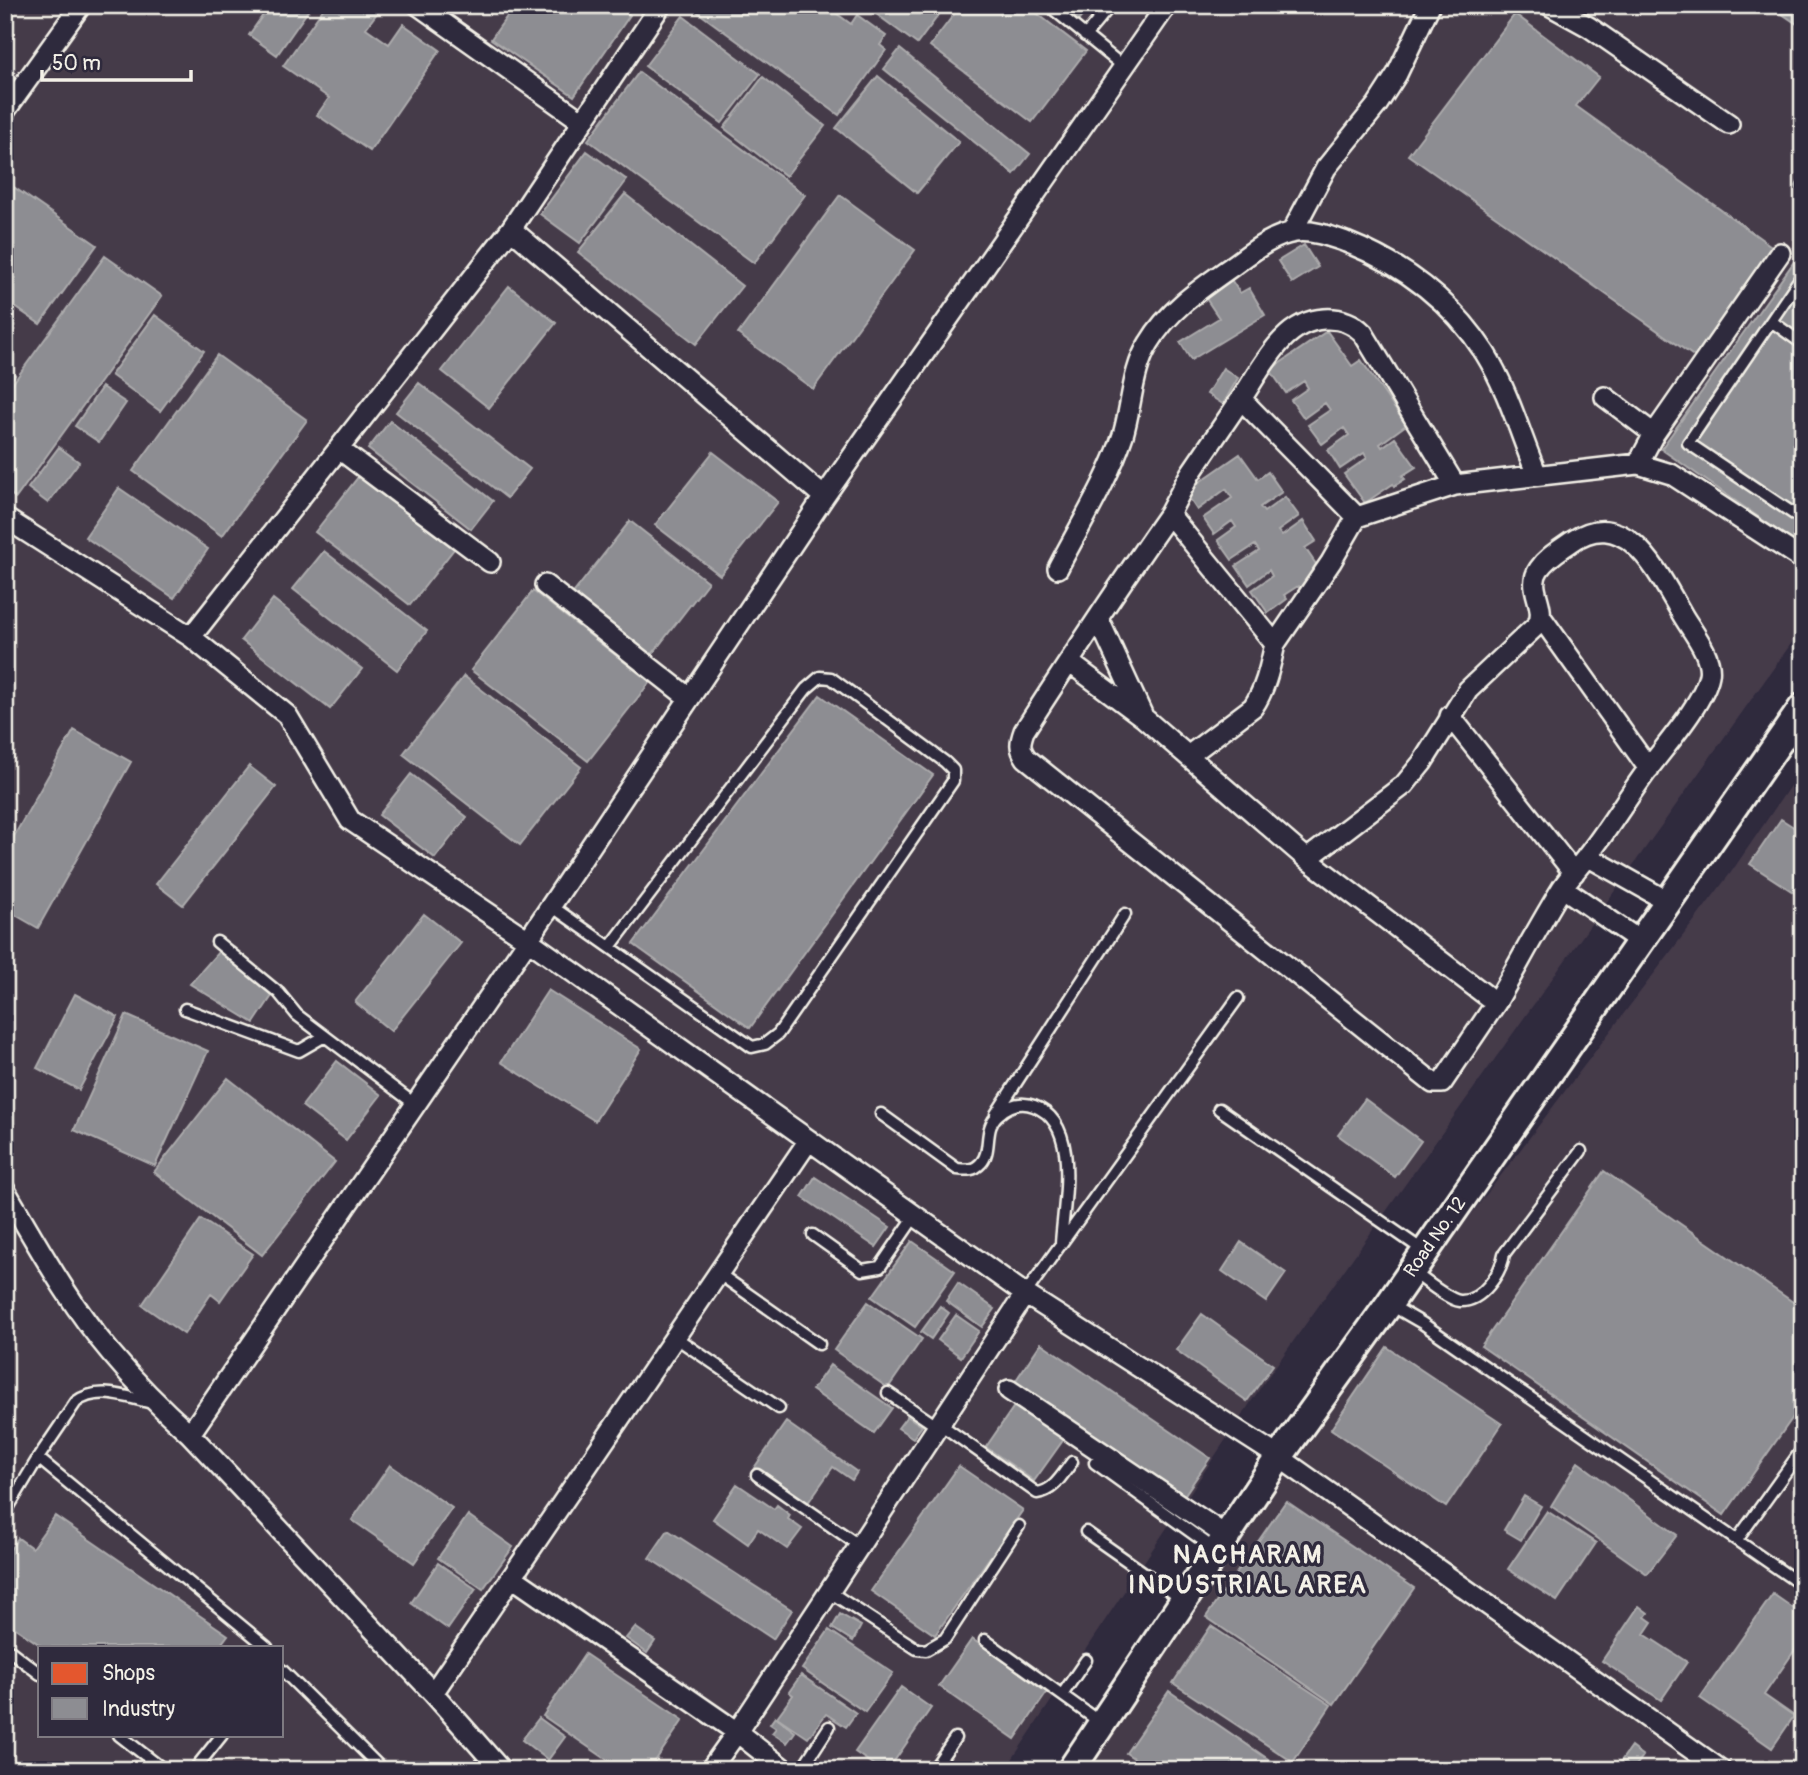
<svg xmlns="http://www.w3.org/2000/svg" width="1808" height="1775" viewBox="0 0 1808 1775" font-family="Pangolin,sans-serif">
<rect width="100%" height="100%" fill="#2f2a3d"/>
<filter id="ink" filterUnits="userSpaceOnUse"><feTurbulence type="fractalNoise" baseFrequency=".0143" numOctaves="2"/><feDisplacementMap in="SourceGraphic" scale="14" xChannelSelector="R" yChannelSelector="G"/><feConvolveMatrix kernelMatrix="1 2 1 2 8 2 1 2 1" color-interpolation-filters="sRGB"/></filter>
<g filter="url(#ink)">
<path fill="#453a4a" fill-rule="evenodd" d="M5,5h1798v622l-538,754 -260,389h-1000zM40,1647h242v88h-242z
M1803,767v1003h-723l207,-313 445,-586z"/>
<path fill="#e4572e" stroke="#e98566" stroke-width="2" d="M1769,340l34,25v150l-108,-72z"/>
<path fill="#8d8d92" stroke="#acabac" stroke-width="2" d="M270,5h42l-35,50 -28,-20z
M326,5h49l5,4 -14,19 23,16 14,-20 37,26 -70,101 -53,-36 12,-17 -46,-32z
M515,5h101l14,10 -56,81 -83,-57z
M688,5h137l26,19 6,-9 29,21 -6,9 6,5 -47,65z
M864,5h82l-29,39z
M961,5h65l60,46 -54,71 -102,-76z
M1061,5h30l-12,15z
M1769,5h34v23z
M1515,14l84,63 -23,29 198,142 -76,111 -290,-204z
M683,16l77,58 -38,49 -77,-57z
M900,49l130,105 -16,20 -130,-105z
M639,72l166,123 -51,68 -166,-123z
M878,76l81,66 -42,51 -81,-65z
M763,77l62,49 -39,50 -62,-48z
M587,151l40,29 -47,63 -40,-29z
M1803,173v31l-7,-18z
M5,181l92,64 -57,79 -35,-24z
M625,194l117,92 -46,58 -118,-92z
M840,195l75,55 -102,139 -75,-55z
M1304,245l14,22 -26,16 -14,-22z
M1803,249v299l-142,-99z
M105,256l57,40 -146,202 -11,-8v-96z
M1230,278l10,15 9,-5 16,27 -74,45 -11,-18 39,-24 -16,-24z
M509,286l47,37 -67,85 -47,-37z
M155,315l49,36 -44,60 -49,-36z
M1327,331l25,35 9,-6 45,65 -26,19 2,3 13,-9 21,29 -14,9 3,3 -11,7 -1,-2 -28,19 -21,-29 23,-16 -3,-5 -24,16 -12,-19 21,-15 -5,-7 -22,16 -14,-19 22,-15 -5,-7 -21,15 -13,-18 17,-12 -4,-7 -18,12 -16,-23z
M217,355l90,65 -85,116 -89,-65z
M5,368l10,7 -10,13z
M1223,368l15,10 -15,26 -16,-10z
M419,383l111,86 -23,29 -111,-86z
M102,387l24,16 -27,39 -24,-16z
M390,421l103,80 -22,28 -103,-80z
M59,447l20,15 -31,41 -20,-15z
M713,452l65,50 -58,73 -65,-50z
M1240,454l18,25 10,-7 14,20 -22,15 4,5 21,-15 14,19 -21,15 4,5 21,-15 13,20 -11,7 15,22 -14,10 3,5 -8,5 -3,-4 -14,9 3,4 -19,14 -16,-23 20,-14 -3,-6 -20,15 -13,-19 23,-15 -4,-6 -23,15 -14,-20 18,-13 -4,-6 -18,13 -11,-16 29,-20 -6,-9 -29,21 -12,-18z
M359,476l95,73 -44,56 -95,-73z
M119,488l89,61 -34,49 -89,-61z
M630,521l78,61 -58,75 -79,-61z
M324,551l103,80 -30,39 -104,-81z
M533,591l117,91 -62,79 -117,-91z
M273,599l89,70 -32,40 -89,-69z
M464,676l117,91 -61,78 -117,-91z
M820,695l113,80 -183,253 -117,-84z
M74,730l57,32 -93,166 -33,-19v-57z
M249,766l27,21 -93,118 -27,-21z
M411,774l56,43 -32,41 -56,-43z
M1781,819l22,14v51l-7,10 -46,-30z
M424,914l37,29 -70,88 -36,-29z
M219,951l55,42 -20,30 -64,-39z
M548,990l93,59 -46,72 -94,-59z
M75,994l43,23 -39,73 -42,-22z
M126,1015l82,36 -53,115 -81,-36z
M337,1061l44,34 -35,45 -44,-34z
M228,1078l107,84 -73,93 -108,-83z
M1365,1099l56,42 -26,36 -57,-42z
M1604,1171l199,138v94l-79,112 -243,-169z
M815,1177l75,50 -14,20 -74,-50z
M201,1219l52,35 -33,47 -9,-7 -27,40 -42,-29z
M912,1241l43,30 -40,56 -43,-30z
M1241,1242l45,31 -20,29 -44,-31z
M958,1283l37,26 -13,18 -36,-26z
M868,1302l54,37 -34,49 -54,-38z
M940,1306l9,7 -18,26 -10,-7z
M1202,1314l71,51 -26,36 -71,-51z
M956,1315l23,16 -18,26 -23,-17z
M1041,1343l169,115 -29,42 -169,-114z
M1387,1347l115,77 -56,83 -115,-78z
M830,1365l62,43 -18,25 -62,-43z
M1015,1405l49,34 -30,42 -48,-34z
M907,1416l15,10 -9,12 -15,-10z
M786,1422l71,50 -5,8 -19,-13 -26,37 -53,-36z
M1578,1462l99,73 -30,39 -96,-68z
M390,1465l62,43 -38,55 -62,-43z
M959,1466l64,44 -88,125 -64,-44z
M737,1484l37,25 3,-4 13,10 -2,4 14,10 -15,20 -29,-20 -10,15 -35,-25z
M1524,1496l17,10 -20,34 -17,-10z
M1286,1501l128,87 -80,116 -128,-87z
M1547,1511l49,32 -39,58 -49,-32z
M468,1515l45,32 -30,42 -45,-31z
M55,1516l173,119 -9,12h-176l-38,-26v-64l13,-19 14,10z
M668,1530l124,80 -19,29 -124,-81z
M438,1563l38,26 -28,40 -37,-26z
M1773,1594l30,21v23l-39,57 30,21 -22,32 -72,-50z
M1639,1606l9,7 -3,4 7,5 -8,12 43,28 -26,38 -59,-39z
M840,1614l21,12 -8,15 -21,-13z
M1211,1626l120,79 -38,57 -120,-79z
M635,1627l20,14 -8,12 -21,-15z
M829,1630l64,43 -28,39 -63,-43z
M972,1639l76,52 -33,48 -76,-53z
M585,1654l98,66 -34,50h-27l-79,-54z
M801,1675l55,38 -10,14 -20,-13 -18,24 -31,-21 16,-22 -4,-3z
M901,1687l30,21 -43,62h-7l-26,-18z
M1169,1691l115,79h-133l-25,-17z
M775,1717l20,15 -8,11 -15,-10 4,-5 -6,-4z
M539,1718l26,19 -17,23 -26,-20z
M1631,1747l12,9 -10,14 -12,-9z
M1803,1749v21h-17z"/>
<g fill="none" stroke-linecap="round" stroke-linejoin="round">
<defs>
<path id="lane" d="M1048,5l76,62
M1085,36l26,-31
M1803,274l-115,169 115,77
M1771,321l32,23
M550,905l202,142 13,-3 13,-10 175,-253v-11l-8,-8 -114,-84 -11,-1 -14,12 -196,258
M217,942l62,51 18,22 119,90
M185,1009l114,42 26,-15
M1219,1109l205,142
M881,1114l76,55c9,1 17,2 24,-6 12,-13 1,-35 18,-49 10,-9 22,-13 35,-8 48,18 29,98 27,138
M996,1114l129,-200
M813,1235l49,35 18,-3 35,-51
M1412,1271c11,8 36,29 48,30 22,1 41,-28 44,-47l77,-103
M718,1273l101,71
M1025,1294l213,-296
M1389,1304l33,19 381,263
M675,1337l104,71
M888,1393l50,34
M940,1424l97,69c17,-2 25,-18 35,-31
M38,1458l229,189
M1095,1463l121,87
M757,1475l103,71
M5,1513l33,-55 38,-56c22,-17 52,-4 77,1
M1086,1532l97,68
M1737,1540l66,-92
M830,1592l87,57 9,1 19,-11 74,-113
M985,1640l116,83
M5,1647l35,27
M282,1670l101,100
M1062,1695l24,-35
M119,1735l45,35
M194,1770l28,-35
M801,1770l28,-43
M933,1770l22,-32"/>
<path id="street" d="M418,5l165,117
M1549,5l40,22 140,97
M5,111l76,-106
M511,229l313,268
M1292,232l34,-64 51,-63 20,-31 33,-69
M1605,397l49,37
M1241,399l-51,75 -21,40 106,130 56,-82 26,-45 98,-32 183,-21 33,10 132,86
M339,449l151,113
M1638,464l16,-30 126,-181
M1357,517l-116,-118c21,-31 42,-78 83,-80 16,-1 28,3 39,14l92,152
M5,518l186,119 96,78 63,105 178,120 497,354 254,163 442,313
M1058,568c22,-43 50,-87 65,-133 9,-30 9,-65 26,-92 20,-34 54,-56 85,-78 18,-13 39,-30 61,-33 18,-2 34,4 51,10 58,23 105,58 139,111 23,37 35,81 52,122
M545,585l144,113
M1541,617l108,152
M1098,618l44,96
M191,637l320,-408 150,-224
M1069,662l75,56 163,141 189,144 -54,80h-9l-407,-325c-7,-10 -6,-16 -2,-27 47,-73 95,-146 145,-217
M1450,716l124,157
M1188,756l65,-49c13,-19 17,-41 22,-63
M1587,856l80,45
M1307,859l97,-74 18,-22 46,-73 70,-66c9,-19 -12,-36 1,-55 8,-12 21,-19 32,-27 56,-39 88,33 111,72 9,16 31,42 27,61 -5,27 -43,70 -60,93 -21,28 -39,59 -61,87 -8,11 -18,21 -26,33 -23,37 -44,77 -66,115
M1563,888l77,53
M5,1190c32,54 65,115 106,163 24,29 51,56 79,81l243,259 68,77
M1009,1390l217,146
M190,1434l338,-494 296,-443 343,-492
M512,1577l225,155 48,38
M433,1693l376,-553
M710,1770l27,-38 288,-438"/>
<path id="secondary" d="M1071,1770l208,-313 110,-153 414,-597"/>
</defs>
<use href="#lane" stroke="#f4f1e8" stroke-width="15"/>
<use href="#street" stroke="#f4f1e8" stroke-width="24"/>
<use href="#secondary" stroke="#f4f1e8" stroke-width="32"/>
<use href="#lane" stroke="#2f2a3d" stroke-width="10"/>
<use href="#street" stroke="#2f2a3d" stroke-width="19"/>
<use href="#secondary" stroke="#2f2a3d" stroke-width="26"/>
</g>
</g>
<g text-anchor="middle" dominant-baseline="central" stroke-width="7" stroke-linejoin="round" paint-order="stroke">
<g font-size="19" fill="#f4f1e8" stroke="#2f2a3d">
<text transform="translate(1435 1237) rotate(-55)">Road No. 12</text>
</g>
<g font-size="26" font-weight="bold" letter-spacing="2" fill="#f4f1e8" stroke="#2f2a3d">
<text x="1248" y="1555">NACHARAM<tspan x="1248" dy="30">INDUSTRIAL AREA</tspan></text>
</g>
</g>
<rect width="1808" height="1775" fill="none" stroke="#2f2a3d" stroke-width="28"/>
<rect x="14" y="14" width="1780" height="1747" fill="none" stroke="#f4f1e8" stroke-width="2.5" filter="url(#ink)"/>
<rect x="38" y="1646" width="245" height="91" fill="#2f2a3d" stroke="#7e7a81" stroke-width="2"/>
<rect x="52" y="1663" width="35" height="21" fill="#e4572e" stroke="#7e7a81" stroke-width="2"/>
<text x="102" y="1680" font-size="21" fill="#f4f1e8">Shops</text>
<rect x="52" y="1698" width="35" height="21" fill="#8d8d92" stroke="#7e7a81" stroke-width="2"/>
<text x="102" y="1716" font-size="21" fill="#f4f1e8">Industry</text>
<path d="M42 70v10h149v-10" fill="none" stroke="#f4f1e8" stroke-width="3.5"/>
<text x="52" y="70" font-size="21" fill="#f4f1e8" stroke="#2f2a3d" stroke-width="5" paint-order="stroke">50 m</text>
</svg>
